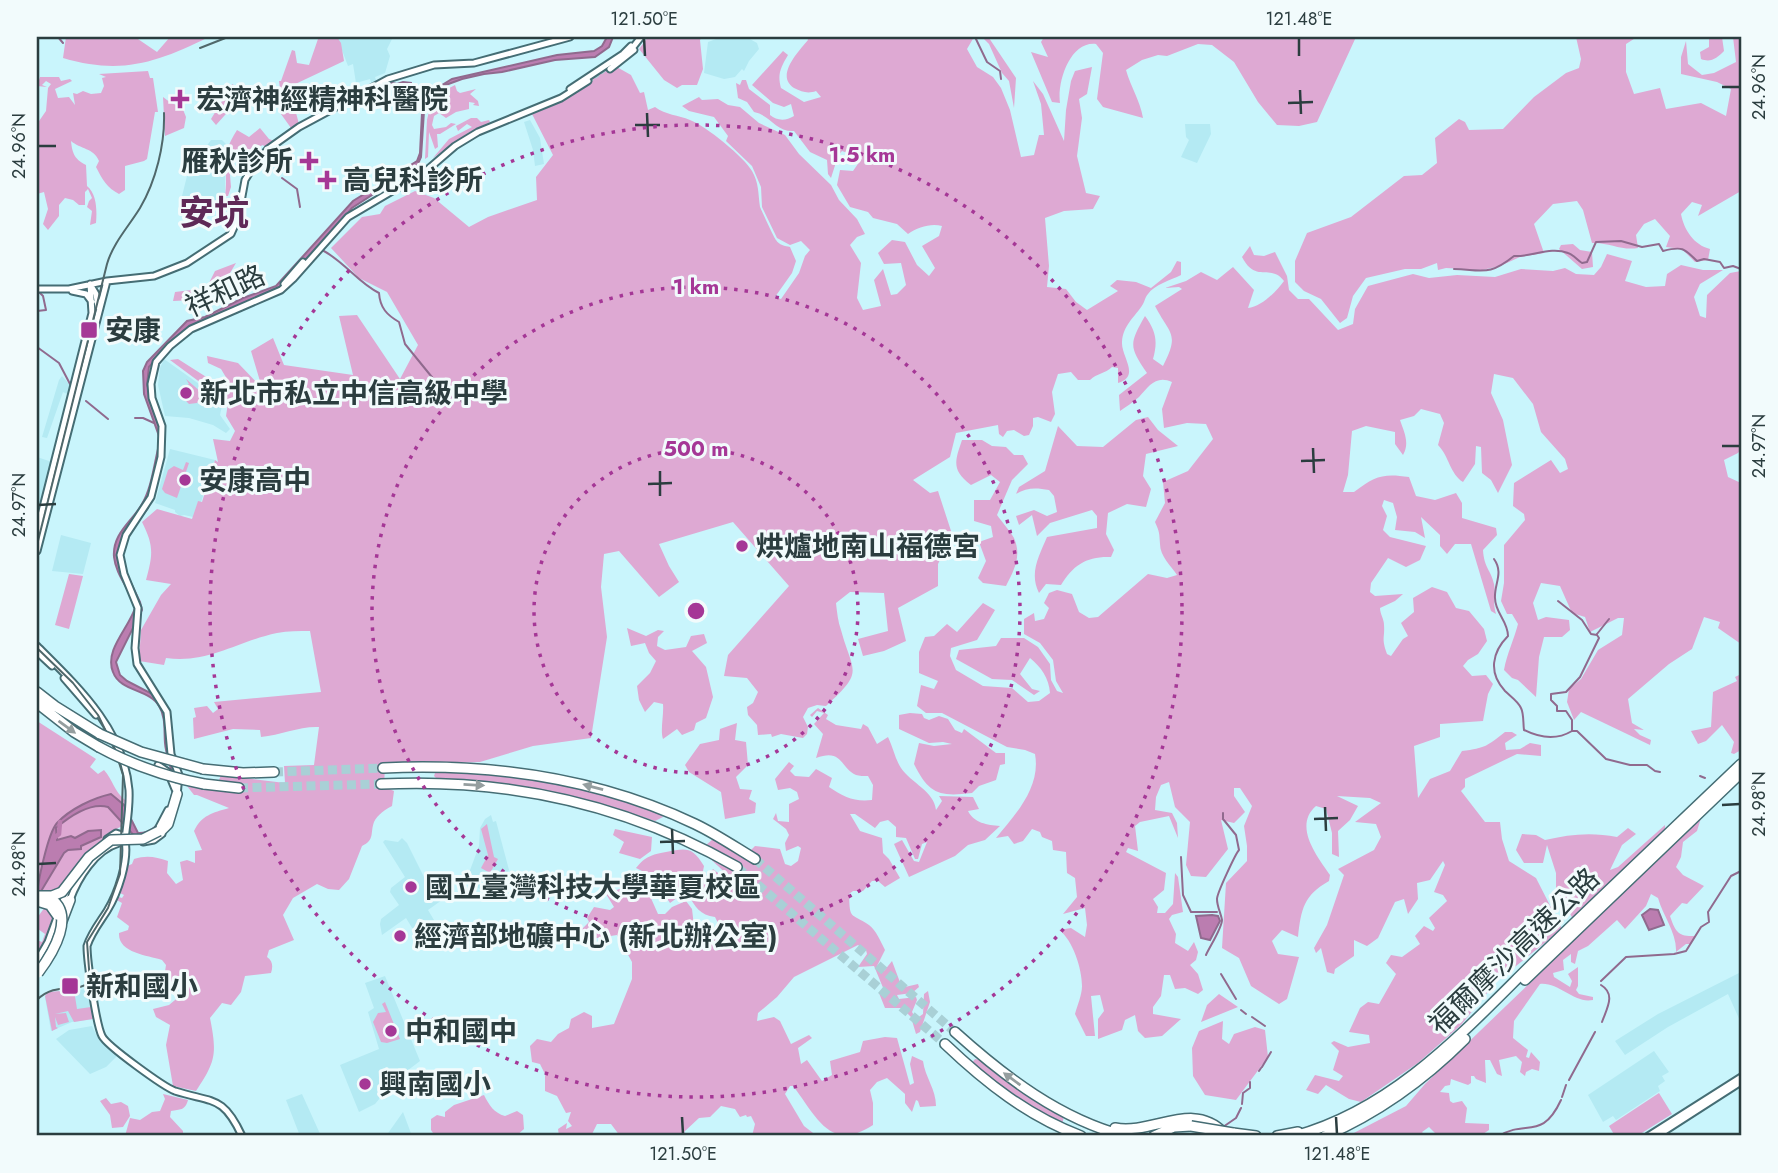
<svg xmlns="http://www.w3.org/2000/svg" width="1778" height="1173" viewBox="0 0 1778 1173" font-family="Jost,'Noto Sans TC',sans-serif">
<rect width="100%" height="100%" fill="#c9f5fc"/>
<path fill="#b4eaf3" d="M337,37h56l-6,12 3,7 -5,17 -10,4 2,6 -5,3 -2,-7 -14,4 -3,-19 -5,2z
M748,38l9,5 2,6 -10,12 -5,10 -2,-2 -7,8 -11,2 -20,-6 4,-31 8,-3z
M530,120l10,18 4,26 -9,2 -2,-16 -9,-28z
M1185,124h25l1,10 -14,29 -16,-6 8,-17 -3,-3z
M211,140h11l5,5 -2,17v41l-11,4 -3,-4h-24l-6,-3 7,-28z
M164,359l59,42 -3,14 10,14 -4,4 -13,-8 -24,-7 -24,-2 -7,-31 2,-17z
M62,376l8,9 -3,9 -4,-2 -16,46 -5,-1 17,-57z
M170,449l45,11 -14,42h-3l-5,15 -9,-2 -4,1 -5,-4v-2l-20,-7z
M37,457l15,5 -11,41 -4,-1z
M61,535l30,8 -8,31 -31,-3z
M491,815l2,7 3,-1 13,49 -2,3 -13,4 -4,-2 -10,14 -14,-8 13,-35 1,-18 5,-9z
M402,838l5,5 25,50 3,-1 7,8 -14,10 9,15 -20,11 -11,-18 -24,17 -2,-11 1,-5 18,-14 -9,-13 1,-4 14,-11 -22,-35 2,-2 13,2z
M1741,972v51l-13,-29 -60,33 -43,28 -10,-14 43,-27z
M385,976l35,85 -25,19 -20,24 -16,8 -19,-47 39,-16 -11,-37 6,-4 -9,-25z
M87,989l6,30 -21,3 -21,9 -6,-34 3,-5z
M92,1026l7,14 18,16 -11,11 -16,7 -34,-35 13,-9z
M1654,1051l15,21 -7,4 3,5 -7,5 2,5 -44,29 -3,-4 -10,6 -15,-27z
M302,1094l19,42h-21l-14,-36z
M403,1112l9,24h-26z"/>
<path fill="#dea9d3" d="M66,37h69l22,15 13,-15h39c-53,26 -88,38 -146,21z
M312,37h25l4,6 3,18 -55,26 10,37 -8,4 -10,-14 2,-3 -4,-30h2l11,-31 3,1 2,12 12,2 9,-26z
M648,37h54l-2,3 3,29 -6,16h-15l-5,3 -13,-8 -25,-31z
M807,37h167l-7,12 10,18 16,10 8,11 9,22 11,47 13,-2 5,-20h5l-3,-31 -8,-23 10,13 21,47 2,-31 5,-29 4,-10 17,-4 -5,27 -8,5 3,19 -5,38 9,37 14,3 -7,13 -29,2 -19,7 4,48 -2,21 19,2 10,13 11,8 31,-19 -8,-5 7,-6 19,2 15,6 20,-16 6,-11 4,1v13c-10,5 -27,10 -33,19 -3,3 -3,7 -5,10 -8,13 -20,21 -21,38 -1,15 19,34 -4,41v-15l-6,-1c-7,7 -15,6 -22,13h-12l-7,-8 -13,2 -6,18 3,22 -4,8 -13,-5 -5,1v8l-4,9 -5,1 -10,-6 -7,1 -4,6 -4,-3 -1,-9 -42,8 -6,24 -37,23 17,13 8,-2 14,43 -14,30v22l-40,22 8,33 -22,10 -21,5 -5,-17 30,-8 -4,-38 -34,-1 -14,11c1,9 2,19 5,27 12,44 24,40 -15,76l-9,-1 -9,3 -5,9 5,10 -1,7 -4,4 -22,-4 -9,3 -1,-3 -13,1 -1,-10 -9,-10 -1,-8 6,-4 5,-11 -11,-14 -23,-2 4,-21 61,-69 -56,-64 -74,22 10,22 10,16 -20,15 -40,-46 -15,3 -3,33 6,50 -16,101 -58,8 -53,16 -95,4 -1,21 10,4 -2,15c-6,3 -15,9 -18,16 -4,11 1,18 -12,24l-13,33 -10,11 -11,-1 -11,-5 -24,14 -10,17 11,25 -25,10 -2,7c6,4 6,10 4,16l-26,3 -4,16 -10,13 -9,-2 -12,15c7,36 6,43 -14,73l-23,-5 -7,-41 4,-20 -14,-8 -3,-8 16,-4 18,-15 -23,-12 2,-13 -4,-5c-15,-5 -44,-7 -43,-27l9,-3 1,-4 -12,-9 5,-14 -7,-4 1,-3 6,2 2,-3 -6,-3 9,-26 5,-2 2,-5c13,-4 22,-2 34,2l-1,12 9,11 7,-4 -3,-18 7,-2 8,3v-12l7,-1 -8,-19c8,-16 18,-18 35,-23l-32,-13h-3l-7,-9 47,6 -15,-12 2,-5 64,8 -1,-17 30,-1 5,-38c-19,-1 -38,8 -58,10l-1,-7 -27,-1 -39,10 -1,-21 3,-1 -2,-9 13,-2 6,7 5,-4 -4,-7 107,-10 -11,-61c-11,0 -22,0 -33,2 -39,8 -69,31 -111,25l-2,7 -25,-4 2,-31 20,-35 10,-11 -25,-4c7,-26 8,-34 -4,-58l15,-13 35,10 6,-18 4,1 13,-42 3,2 -5,-23 17,2 5,-10 -9,-15 2,-13 -58,-43 8,-1 44,28 5,-8 -6,-10 -13,-6 -1,-7 31,7 24,25 -11,-37 22,-13 11,27 69,10 -14,-59 18,-1 43,64 18,-34 -31,-53 -28,-14 -28,-30 31,-31 18,-3 5,-8 30,-15 19,7 35,29 19,-10 49,-17 -1,-23 17,-22 -21,-41c22,-8 39,-17 58,-30l-4,-6 20,-13 4,4 5,-3 16,9 9,18 4,-1 4,18 7,-3c11,8 23,8 35,13 16,6 54,37 62,51 7,12 6,22 8,36 1,2 14,31 16,33 3,5 9,6 14,7l6,14 -4,12 -17,24 6,2 18,-26 6,-17 5,-6 -9,-9 -11,4 -13,-7 -15,-31 -1,-20 -9,-21 -26,-25 2,-5 -14,-19 -25,-6 -7,-5 17,-9 3,3 16,-1 10,6 12,2 19,16 26,12 14,19 32,31 8,15 18,19 8,15 -8,3 -7,8 11,18 -4,35 6,12 18,-4 -7,-26 9,-11 8,26 6,-1 9,-9 -5,-22 -17,1 -6,-11 14,-13 13,2 12,23 12,11 6,-8 -13,-22 17,-10 3,-10c-11,-3 -24,1 -34,8l-11,-10 -24,-6 -5,-6 -18,-5 -13,-22 3,-15 13,1 9,-13 -20,-7 -4,5 -7,22 -3,-4 -1,-14 -17,-8 -16,-21c-18,1 -24,-16 -40,-19l-7,-10 -9,-4 -2,-15 4,2 2,-5h4l3,9 21,16v10c7,6 16,6 24,1l-3,-12 -7,3 -11,-4 -21,-18 31,-34 5,4c-7,12 -11,19 -7,33l23,14 17,-5 -5,-6c-8,3 -14,1 -22,-3 -19,-12 4,-36 14,-48z
M982,37l7,1 27,40 -2,30 -5,-27 -7,-8 -13,-29z
M1044,37h312l-39,85 -18,4 -22,-1 -19,-23 -24,-40 -22,-17 -14,-1 -31,12 -9,-1 -16,5 -16,10c5,18 14,30 17,48l-40,-11 -6,-8 6,-46 -7,-9c-26,-3 -39,38 -36,59l-8,-1 -21,-50 17,5 -7,-15z
M1576,37h61l-11,7v28l8,22 26,-6 6,21 35,-6 25,13 5,-27 -14,-7 -36,-8v-17l5,-16 2,23 14,11 12,-2 22,-11 -3,-25h8v154l-43,25 4,-11 -10,-3 -11,12c3,16 13,31 29,35l-2,11 -13,2 -13,-13 -16,-2 4,-11 -15,-17 -11,5 -8,11 2,13c-16,3 -30,-6 -46,-5l-9,-33 -6,-9 -24,3 -19,20 10,29 -24,4 -20,9 -18,4 -36,-2 -8,2 -1,-7 -16,6h-16l-39,9 -13,18 -6,22 -7,5 -19,-24 -17,-8 -9,-9v-21l12,-28 44,-16 53,-41 18,-1 15,-12 -2,-25 24,-19 6,3 4,8 34,-1 31,-32 32,-24 13,-5 2,-9z
M1709,37h13l2,14c-7,7 -13,12 -23,8l-1,-7 9,-5z
M148,71l2,7h3l5,34h-3l-8,47 -3,2 -19,5v24l-6,4c-12,-6 -17,-15 -23,-27l3,-6c-5,-13 -19,-12 -28,-20 1,9 2,18 15,24l1,21c10,8 10,25 9,37l-6,2 2,-14 -5,-4 2,-6 3,-3 -4,-9 -3,3v13h-6l-6,-5 -8,-2 -6,7v11l-11,14 -5,-6 5,-15 -4,-17 -7,2v-70l9,-13 2,-23 3,-4 -5,-3 -4,4 5,2 -10,-1 3,-9h19l2,4 9,-2 2,2 -17,8 3,9 11,-1 6,8 -2,-12 4,1 6,-3 8,3 10,-1 3,-7 -2,-8 4,-1 -7,-3z
M232,84l7,4 3,8 -26,29 -5,-6 11,-18 4,-1 8,-8z
M455,85l2,6 3,2 16,-4 -6,5 8,7 1,5 -6,-1 2,-2 -6,-1v7l-13,3 -10,6 -7,-5 -5,3 -2,9 2,4 12,-2 5,-4 5,1 -16,10h-3l1,13 -3,2 -6,-17 -1,25 -3,2 2,-39 3,-13 9,-5 8,-9 -5,-1z
M163,97l8,6 11,4 4,10 -2,11 -19,8z
M471,118h6l4,4 8,-2 1,2 -22,11 -35,25 16,-19 23,-12 -5,-3 -9,7 -2,-5z
M260,128l9,11 5,2 -8,7 -3,-3 -12,5 1,4 -9,1 -14,8 2,24 -3,9h-3c4,-30 -7,-36 12,-66l12,7z
M1573,244l7,6 12,2 1,15 -11,2 -23,-20 2,-4z
M1250,246l4,9 10,1 11,-4 12,24 2,14 9,9h11l29,31 15,-6 2,-15 13,-23 45,-12 16,4 28,-3 38,2 26,-8 32,2 12,-3 11,6 18,1 7,-8 6,-13 25,7 -7,20 21,6 19,-1 2,-12 14,-9 22,5h20l-23,14 -6,13 6,19 6,2 1,-23 23,-22 11,-2v178l-3,4 -14,7 4,17 13,6v161l-23,-16 2,-6 -16,-5 -12,32 -23,15 -41,35 4,24 12,7 -10,-1 6,6 11,5 -1,5 -69,-33 -7,8 -7,-18 2,-13 12,-10 17,-29 24,-15 2,-17h-6l-28,14 -5,-15 -13,-4 -12,-27 -19,-3 -8,20 5,17 8,-3 23,3 1,10 -8,7h-18l-5,20 -3,40 -18,-17 -6,-2 -8,-8c3,-17 10,-30 14,-46l-6,-10h-5l-6,-13 3,-18v-38l21,-25 -1,-6 -11,-8 1,-23 37,-23 9,13 8,-4 -3,-10 -24,-27 -8,-28 -20,-26 -19,-4 -3,19 12,27 9,45 -14,28 -7,-13 -9,-7 -1,-26 -5,-1 -1,18 -12,18c-13,-8 -14,-26 -25,-37l6,-22 -4,-9 -19,-5 -7,7 -14,4c4,12 10,23 3,35l-8,-11v-12l-29,-6 -14,5 -4,44 -5,17h11c21,-16 29,-19 55,-15l7,19 19,4 21,-7 6,10v15l34,10 1,7 -14,15c1,18 8,20 11,34 2,10 -2,16 2,30l-5,-3 -20,-67h-16l-8,10 -7,-8v-11l-19,-18 4,21 -10,-6 -20,-2 2,-13 -4,-14 -9,-3 -2,6 5,10 -4,14 7,7 36,9 -6,14 -14,7 -18,-9 -17,25 -1,9 5,4 28,-2 -8,7 -15,7c0,6 4,11 4,17 1,13 -3,13 3,29l4,2 12,-17 5,-3 -7,-13 13,-11 -1,-14 19,-11 15,5 9,16 13,3 15,18 3,12 -9,13 -10,6 -5,6 9,10 14,-1 7,9 -5,10 -5,27 -43,3v13l-26,9 4,52 12,-19 20,-8 12,-20c24,-3 25,-5 43,-19h7l5,3 -12,8 1,7 14,-1 10,-6 11,2v11l-24,-2 -52,25v8l-4,4 24,31h15l2,17 7,22 27,17 26,51 -66,53 -35,43 -43,38 -57,39 -12,-3 -23,-14 -8,9 -12,-4 9,-15 24,6 4,-5 -10,-6 6,-19 -8,-8 3,-2 14,6 22,-4 -1,-8 -20,-3 11,-24 8,-6 11,2 17,-30 -10,-11 5,-8 11,2 18,-13 -5,-8 9,-10 9,5 2,-3 -6,-10 18,-17 -4,-6 -9,-3 11,-27 -2,-4 -13,19 -13,3 1,16 -10,15 -4,-15 -9,3 -17,36 -11,8 -13,-6v16l-19,13 -1,5 -7,-2 -6,-24 -5,5 -2,-5 13,-23 17,-50 -6,-6 36,-19 7,-13 -5,-13 -21,-2 26,-19 -11,-5 -33,-2 21,10 -8,14 -12,11 1,26 -7,-3v-21l-6,-24 -10,-3c-23,20 1,50 14,69l-1,6c-25,14 -28,28 -31,56l-16,-7 -10,11 6,13 21,3 -12,42 -8,5 -28,-18 -12,-28 -17,-10 4,-65 21,-22v-15l-3,-20 8,-20 -12,-18h-6v8l11,16 -11,11 -13,-3 7,29 -22,28 -15,-1 -5,-11 4,-43 -15,-15 -6,-25 -8,3 -5,12 -1,13 17,3 5,10 1,15 -9,-22 -29,6 -5,4 3,25 -10,-3 -2,4 40,21 -2,17 -11,9 5,8 -1,6h8l8,-9 2,-31 3,4 5,35 -11,3 -3,4 7,15 -1,9 13,8 6,-9 4,10 -2,8 -6,5 8,9 5,16 -5,4 -13,-6 -10,1 -5,-14h-6l-3,21 -8,11v7l28,5 -19,17 -17,2 -7,-7 -3,-16 -10,5 -3,10 -24,9v-20l6,-8 -4,-16 -9,1 4,40h-9l-11,-22c2,-8 7,-19 7,-28 0,-17 -9,-46 -23,-56l12,-2 14,9 2,-12 -2,-17 -22,6 14,-17 -2,-19 -8,-5 -1,-21 -13,-2 -1,-9 -10,-4 -2,-5 -8,-3 -9,12 -9,3 -6,-8 -12,2c20,-24 45,-51 39,-84l-10,-4 -18,-3 -65,-34h-16l-9,-7 4,-21 13,4 4,-8 -19,-8v-21l6,-15 9,-1 13,-12 10,8 26,-29 12,7 -18,30 -26,8 -1,8 6,14 27,16 29,2 16,14 11,-1 11,-8c-1,-15 -9,-26 -20,-35l-10,16 12,15 8,2 -6,4 -22,-15 -20,-1 -36,-20 3,-9 37,-4 5,-8h23l14,9 12,17 1,16 6,11 6,2 -7,-12 -3,-21 -13,-17 -16,-9v-15l10,-6 1,8 9,-2 5,-11 -5,-5 5,-10 8,-3 15,4 7,18 10,6 9,-1 50,-43 19,4 10,-3c-6,-9 -17,-19 -17,-31 -1,-11 0,-11 -5,-22l10,-19 -2,-21 25,-11 25,-32 -7,-15 -19,-1 -23,5 -2,-19 10,-27c-16,-7 -23,4 -33,15 -6,5 -13,10 -19,14l-1,-16 28,-22c-18,-26 -18,-29 -2,-57 11,15 13,25 8,43l10,7c17,-33 7,-31 -8,-60l27,-17 -3,-2 -14,1 21,-7 15,-9 16,8 16,-13 21,23 -6,18c13,-1 28,-16 36,-27 -13,-18 -28,3 -42,-24z
M236,263l-9,15 -13,15 -5,-10 6,-12z
M206,286v9l-13,5 -20,1 2,-9 24,-3z
M186,379l15,13v7l-4,4 -8,1 -8,-8 1,-7 7,-5z
M1148,417l10,13 20,16 -32,8 -3,22 8,13 -5,18 -19,-3 -19,9 -2,21 8,16 -3,7c-24,-1 -38,8 -50,28l-15,-1 -7,9c-10,-20 0,-37 8,-56l50,-9v-12l-5,-6 -42,13 -13,13 -5,-21 -13,10 -3,-9 18,-6 13,6 10,-4 -3,-16 -5,-6c-12,-2 -22,-3 -33,4l3,-7 26,-16 13,-45 19,20 26,1 33,-27z
M962,440h20l10,6 14,1 8,8h9l5,9 -16,16 -15,35c5,7 13,16 17,23 8,18 0,32 -8,48l-23,-3 -5,-5 8,-17 -7,-19 14,-5 -2,-11 -17,-5v-21h16l10,-18 -9,-7 -20,10c-20,-15 -16,-24 -9,-45z
M186,462l3,1 -12,35 -12,-5 -3,-4 6,-19 6,-4 9,4z
M69,574l14,2 -14,53 -14,-4z
M627,628l19,8 12,-6 6,1 -6,6 -1,9 8,4 21,-3 5,-11 13,-2 3,9 -15,8 14,16 7,30 -7,21 -10,5 -2,7 -12,5 -5,-6 -14,10c-3,-9 1,-24 0,-35l-9,-2 -9,10 -6,-12 -2,-14 13,-13 6,-12 -7,-8 -4,-10 -14,3z
M1741,674v76l-7,4 -3,-1 3,-11 -12,-17 -16,16 -8,3 -7,-13 20,-4 2,-35 24,-11 -2,-4z
M818,708l10,7 -2,4 10,6 25,4 2,-5 5,3 9,17 11,-7c5,10 7,22 13,31 10,15 33,23 35,42l6,-9 -3,-5 34,1 6,12 -11,2c6,12 19,14 32,15l-15,14 -17,5 -13,11 -46,21 -15,-33 8,-4 12,21 5,1 8,-20 -5,2 -4,15h-3l-9,-21 -10,-1v-10l-8,-7 -8,2 -5,6 -20,-14h-5l10,17 22,7 1,15 6,6 11,19 -15,9 -7,-6h-6l-9,10h-10l-4,3c1,27 1,18 20,31 7,5 12,17 16,25l-8,16 7,5 8,-10 9,24 4,2 13,-3 1,3 -7,6 -15,2 2,4 17,-2 1,3 -5,12 4,7 7,-5 1,-20 4,-3 2,11 -10,30 -4,2 -5,-17 -9,-9h-17l-6,-15 5,-3 -10,-24 -16,1 9,-13 -1,-4 -8,-5 -64,32 -17,20 -19,16 -1,8 17,-4 6,4 11,23 18,-9 3,3 -14,10 3,16 6,-4 15,21 10,-6 -2,-14 30,-9 3,-11 22,-4 12,1 13,47 4,-2 -4,-19 2,-8 11,5c2,16 13,28 13,45l-16,1 -2,-6 -2,-1 -4,12 -7,-9v-9l-18,-16 -10,4 -7,8 3,13v22c-43,28 -56,-8 -80,-39h-3l-5,8 19,32 13,10h-65l3,-12 -4,-8 -4,1 -1,-2 -6,2 -5,-8 -14,-3 -11,11 -11,1 -15,14 5,4h-69l-9,-12h-14l-6,12h-32l-1,-7 9,-6 -1,6 6,-3 -4,-5 3,-9 -5,1 -9,-17 -12,-5v-17l-5,-10 -8,-2 -2,-16 7,-7 14,3 7,-8 11,-6 2,-9 13,-7 8,4v12l22,-4 18,-45v-17l-15,-27 -26,4 -12,-7 10,-10 -2,-4 7,-11 16,3 4,-3 -8,-13 16,-6 28,8 8,18h7l7,-7 14,-6 6,8 2,17 19,15 9,-10 -7,-14c-15,-2 -20,-10 -27,-23l-7,1 -11,8 -18,-27 -16,-8c10,-12 15,-13 30,-16 20,-4 26,-6 38,14l-2,10 4,3 7,-10 9,7v5l5,7 5,-6c-8,-15 -24,-19 -27,-36l8,-7 35,21 10,-2 -8,-7 5,-5 25,3 5,15 6,2 7,-5 3,-13 -3,-2 -12,5 -1,-8 4,-8 -3,-6 -13,-10 3,-6 2,8 11,1v-18l10,-5 -2,-7 -7,-4 -12,2 -3,-11 14,-17 5,4 -4,5 5,5 14,1 7,-8 16,9 -3,9c15,10 25,15 43,13l1,-15 -5,-9c-4,0 -9,0 -12,-1 -16,-7 -13,-27 -40,-17l7,-24 -9,-10 10,-11 -7,-2 -5,6 -2,-2z
M910,713l12,1 2,4 5,2 10,-4 9,3 7,11 7,3 2,-4 32,24h9v11l-5,1 -4,15 -17,6 -7,7c-33,4 -43,1 -58,-29l5,-21 15,3 18,-2 -9,-2 -14,1 -30,-14v-14z
M37,721l59,38 -6,8 8,7 6,-4c9,10 10,21 21,30l-3,26 -11,6 -26,23 -25,34 -5,2h-18z
M737,723l-2,17 11,2 2,23 -12,12 4,12 12,1 -3,9 7,4 -1,10 -30,6 -4,-27 -32,-20 -4,-7 15,-21 19,-4 1,-11z
M436,770l82,6 108,22 36,17 1,2 -8,4 -59,-19 -56,-12 -102,-10 -4,-4z
M1701,818l-4,13 -14,11 -2,15 -5,10 7,8 21,11 -17,18 -5,-1 -12,13c5,15 8,21 25,20l-4,8h-5l-10,8c1,-19 -13,-36 -18,-54l-7,-4 -5,12 -21,23 -8,-9 -29,26 -10,5 -3,13 -4,-2v-8l-8,6 1,10 -11,3 1,4 16,10 2,-6 -4,-7 10,-7v19l-2,4 3,4 14,3v3c-19,4 -34,-18 -53,-16l-26,37 -1,17 15,12 -2,7 3,1 2,-6 9,10 -1,9 -7,-2 -6,3 -1,4 -5,-4 2,-10 -6,-6 -17,4 3,16 -5,-2 -7,-14h-5l1,23 -10,-4 -2,-3h-3v7l-3,2 -17,-6 -1,6 -5,1 -5,6 9,1 1,8 3,2 9,-2 5,7 -2,15 24,1v6l-9,6h-42l-9,-9 -7,5 3,4h-77l58,-30 19,-22z
M487,824l7,33 4,2 -8,14 -9,-5 7,-13 -7,-26z
M1665,825v6l-92,88 -17,-29v-17l-9,-28 -4,18h-19l-8,-13 6,-16 14,1 9,5c25,-6 47,-8 72,-3l11,-9 8,6 -14,11 -12,25 8,-3z
M615,829l37,8 -1,14 -11,8 -21,-6 5,-11 -11,-7z
M45,907l8,8 -8,25 -8,14v-14l5,2 3,-8 -7,-5 -1,2v-13z
M74,990l3,19 14,-2 2,12 -19,3 -6,-11 -13,3 11,-1 3,9 -11,3 -3,-8 1,10 2,1 -6,3 -7,-35 3,-4z
M1219,994l19,13 -37,15 6,-17z
M385,1002l15,37 -13,4 -6,-1 -8,-20 5,-9 8,-1 -4,-8z
M1223,1021l-1,18 7,5 5,-10 21,-7 10,3 3,27 -32,43 -31,-5 -12,-19 -1,-28 7,-17z
M975,1059l6,1 33,25 50,31 -2,9 -46,-26 -44,-36z
M1659,1093l13,21 -35,22h-22l-6,-10z
M163,1094l25,6c-3,11 -8,9 -17,11l-1,6 13,14v5h-58l5,-18 10,2 12,-8 8,-1 5,-12z
M484,1095c5,10 10,18 21,21l12,-5 6,4 1,14 -8,7h-81l-4,-6v-11l6,-4 8,2v-5l9,-7z
M106,1098l5,6 10,-2 7,4 2,10 -7,11 -11,1 -2,-13 -10,-14z"/>
<path fill="#bb7db0" stroke="#906a8e" stroke-width="2" d="M607,37h6l-4,10 -14,10 -40,3 -53,12 -18,2 -22,5 -19,7 -8,6 -11,19 -3,46 -4,9 -65,42 -69,82 -96,41 -30,27 -8,9 -2,18 17,47v16l-16,60 -21,27 -5,21 1,10 17,36 2,8 -26,52 4,13 7,6 33,17 8,11 4,40 7,26 -10,46 -31,19 -30,-33c-18,-5 -39,10 -52,21l1,12 14,-4 4,2 13,-7 13,-1v7l-20,9v3l-13,1 -4,3 -27,45c0,-14 11,-65 20,-75 13,-14 36,-25 54,-29l13,11 14,28c23,1 36,-32 35,-53 -1,-12 -7,-24 -8,-37 -1,-12 1,-26 -6,-37 -9,-17 -39,-14 -46,-34 -9,-22 16,-44 22,-64 -4,-18 -19,-32 -21,-51 -2,-24 19,-36 28,-53 10,-17 12,-40 17,-59v-9l-15,-42 -1,-23 4,-9 40,-41 18,-4 38,-19 33,-12 77,-85 64,-40 3,-8 2,-40 -10,-9 -3,-20 -13,2 -9,-4 10,2 6,-2 8,1 3,20 8,7 9,-18 21,-13 105,-24 37,-4 8,-5z
M1650,909l8,1 6,15 -15,5 -7,-15z
M1212,915l6,1 2,5 -10,19 -9,-2 -5,-22z"/>
<g fill="none" stroke-linecap="round" stroke-linejoin="round">
<path stroke="#906a8e" stroke-width="2" d="M58,37l5,6
M975,37l12,25 13,9 1,8
M282,178l15,11 3,18
M322,250c22,11 36,33 57,43 1,15 8,22 20,29l6,22 35,43 17,8 5,7
M1454,269c30,1 35,7 60,-13 19,1 36,-10 54,-3 6,2 9,7 14,10l5,-1 9,-20 25,-1 21,6 17,-3 4,7c19,-5 21,-3 34,10l7,-2 16,3 4,6 9,-2 8,3
M37,311l9,-1 -3,-14 -3,-3
M37,347l22,16 11,21
M86,401l22,18
M135,418h8l11,5
M1494,559c10,14 0,25 1,39 0,15 13,23 13,38 -16,16 -20,37 -3,55 5,5 13,10 16,17 3,6 2,15 3,22 16,8 33,10 48,1
M1558,601l24,19 9,14 6,1 2,3 -19,39 -14,15 -15,2v6l6,6v5h9l6,9v11h5l29,28 24,6h17l8,6 5,1
M1597,634l12,-15
M1700,776l5,2
M1181,857l2,38 8,17h26
M1206,955c3,-7 16,-27 16,-35 -1,-7 -5,-13 -5,-21 0,-6 19,-46 22,-49l-3,-15 -13,-16v-6
M1221,974l15,25
M1601,981l25,-24 48,-3 12,-3 15,-24 8,-5 -1,-10 23,-36 10,-5
M1601,985c15,9 6,23 1,37
M1241,1010l5,4
M1252,1017l13,9
M1262,1067l9,-15
M1259,1071l2,-3
M1569,1080l26,-48
M1562,1097l4,-12
M1242,1104l1,-11 7,-5v-6
M1223,1127l13,-9 5,-10
M1499,1136c27,-17 43,5 62,-36"/>
<path stroke="#bb7db0" stroke-width="4.5" d="M54,838l5,-4 1,-12"/>
<path stroke="#a9d0d6" stroke-width="5" stroke-dasharray="5 2.5" stroke-linecap="butt" d="M588,81l20,-14"/>
<path stroke="#a9d0d6" stroke-width="9" stroke-dasharray="9 4.5" stroke-linecap="butt" d="M274,772l109,-4
M239,788l142,-4
M755,859l200,173
M737,867l208,177"/>
<defs>
<path id="secondary" d="M630,51l11,-14
M610,69l24,-19
M570,89l53,-35 8,-8
M90,284l6,10 2,13
M284,284l19,-22
M37,289h32l38,-8 47,-5 33,-13 44,-29 7,-16 7,-38 9,-15 14,-16 31,-22 89,-48 46,-14 40,-2 96,-26
M72,291l14,3 6,8
M37,531l55,-218 -2,-29
M37,551l70,-270
M37,646c40,40 87,83 92,144 1,16 -2,33 -4,49
M37,652l15,14
M64,678l32,37
M158,765l10,7 7,17
M177,796l2,-21 -8,-21 -4,-42 -30,-48 -2,-16 3,-40 -14,-34 -4,-19 6,-20 25,-38 10,-40 1,-31 -10,-28 -1,-14 5,-22 14,-16 21,-17 90,-39 12,-11 55,-62 78,-46 29,-25 23,-14 83,-34 27,-17
M158,829l10,-19
M107,839l9,-6 9,3
M125,840c4,21 -7,53 -18,71 -7,11 -16,22 -20,35 0,15 9,78 15,90 5,10 62,51 73,55 38,12 48,4 67,45
M143,842l11,-2 8,-6
M70,900c8,-22 25,-50 49,-57
M37,961l11,-19 19,-52
M1648,1136l93,-59
M1657,1136l84,-54"/>
<path id="highway" d="M37,692l18,14 45,28
M37,703l37,29 25,15
M383,768c107,-5 215,10 312,56 21,10 40,23 60,35
M203,769l40,4 31,-1
M204,784l35,4
M381,784c126,-6 246,20 356,83
M160,832l8,-8 9,-30
M62,921l8,-21
M1525,980l216,-207
M955,1032c50,45 105,87 170,104
M945,1044c41,39 83,72 136,92
M1115,1128c38,7 77,-28 109,5
M1233,1133l23,3
M1154,1136l20,-9 17,-1
M1277,1136l21,-4
M1295,1136c101,-28 170,-106 242,-177 67,-65 136,-130 204,-195
M1325,1136c53,-23 99,-56 140,-97"/>
</defs>
<use href="#secondary" stroke="#456d74" stroke-width="9"/>
<use href="#highway" stroke="#456d74" stroke-width="12"/>
<use href="#secondary" stroke="#fff" stroke-width="5"/>
<use href="#highway" stroke="#fff" stroke-width="9"/>
<path stroke="#50686b" stroke-width="2" d="M200,48l28,-11
M37,545l70,-281c6,-21 22,-38 33,-56 16,-27 25,-64 24,-95
M37,648l36,35 25,32 17,35 8,25 -3,99 -12,34 -21,34 3,40c-14,12 -34,-1 -53,18"/>
<defs>
<path id="highway-bridge" d="M100,734l41,18 62,17
M99,747c33,18 68,30 105,37
M37,896h15l10,-4 27,-35 22,-17 32,-1 16,-8
M37,901l13,4 7,10
M38,973c15,-20 40,-60 9,-77
M1191,1126l42,7"/>
</defs>
<use href="#highway-bridge" stroke="#456d74" stroke-width="12" stroke-linecap="butt"/>
<use href="#highway-bridge" stroke="#fff" stroke-width="9"/>
</g>
<defs><path id="oneway-solid" d="M-6-.8H1V-3.2L6.5 0L1 3.2V.8H-6Z" transform="scale(1.75)"/></defs>
<g fill="#959e9f">
<use href="#oneway-solid" transform="translate(67 727) rotate(36)"/>
<use href="#oneway-solid" transform="translate(474 785) rotate(3)"/>
<use href="#oneway-solid" transform="translate(593 787) rotate(-165)"/>
<use href="#oneway-solid" transform="translate(1012 1079) rotate(-144)"/>
</g>
<path fill="none" stroke="#2b3d3f" stroke-width="2.5" d="M644,38l1,18M1299,38v18M1722,87h18M1300,90l1,24M1288,103l25,-1M647,113l1,24M635,125h25M38,146h18M1722,446h18M1313,448l1,25M1301,461l24,-1M660,471v25M648,484l24,-1M38,505l18,-1M1722,805l18,-1M1325,807l1,24M1314,819l24,-1M672,829l1,25M660,842l25,-1M38,864l18,-1M682,1117l1,17M1336,1117l1,17"/>
<g fill="none" stroke="#a53796" stroke-width="3.5" stroke-dasharray="3.5 7">
<circle cx="696" cy="611" r="162"/>
<circle cx="696" cy="611" r="324"/>
<circle cx="696" cy="611" r="486"/>
</g>
<g fill="#a53796" stroke="#f2fbfc" stroke-width="2.5">
<path d="M176.5 88.5h7v7h7v7h-7v7h-7v-7h-7v-7h7z"/>
<path d="M305.5 150.5h7v7h7v7h-7v7h-7v-7h-7v-7h7z"/>
<path d="M323.5 169.5h7v7h7v7h-7v7h-7v-7h-7v-7h7z"/>
<rect x="80" y="321" width="18" height="18" rx="3.5"/>
<circle cx="186" cy="393" r="7"/>
<circle cx="185" cy="480" r="7"/>
<circle cx="742" cy="546" r="7"/>
<circle cx="411" cy="887" r="7"/>
<circle cx="400" cy="936" r="7"/>
<rect x="61" y="977" width="18" height="18" rx="3.5"/>
<circle cx="391" cy="1031" r="7"/>
<circle cx="365" cy="1084" r="7"/>
</g>
<g text-anchor="middle" dominant-baseline="central" stroke-width="6" stroke-linejoin="round" paint-order="stroke">
<g font-size="28" font-weight="bold" fill="#2b3d3f" stroke="#f2fbfc" text-anchor="start">
<text x="196" y="99">宏濟神經精神科醫院</text>
<text x="293" y="161" text-anchor="end">雁秋診所</text>
<text x="343" y="180">高兒科診所</text>
<text x="105" y="330">安康</text>
<text x="200" y="393">新北市私立中信高級中學</text>
<text x="199" y="480">安康高中</text>
<text x="756" y="546">烘爐地南山福德宮</text>
<text x="425" y="887">國立臺灣科技大學華夏校區</text>
<text x="414" y="936">經濟部地礦中心 (新北辦公室)</text>
<text x="86" y="986">新和國小</text>
<text x="405" y="1031">中和國中</text>
<text x="379" y="1084">興南國小</text>
</g>
<g font-size="28" fill="#2b3d3f" stroke="#f2fbfc">
<text transform="translate(225 291) rotate(-25)">祥和路</text>
<text transform="translate(1514 951) rotate(-44)">福爾摩沙高速公路</text>
</g>
<g font-size="35" font-weight="bold" fill="#5f2957" stroke="#f2fbfc">
<text x="214" y="213">安坑</text>
</g>
</g>
<circle cx="696" cy="611" r="10" fill="#a53796" stroke="#f2fbfc" stroke-width="3.5"/>
<g font-size="21" text-anchor="middle" font-weight="bold" fill="#a53796" stroke="#f2fbfc" stroke-width="6" stroke-linejoin="round" paint-order="stroke">
<text x="862" y="162">1.5 km</text>
<text x="696" y="294">1 km</text>
<text x="696" y="456">500 m</text>
</g>
<rect width="1778" height="1173" fill="none" stroke="#f2fbfc" stroke-width="77"/>
<rect x="38" y="38" width="1702" height="1096" fill="none" stroke="#2b3d3f" stroke-width="2.5"/>
<g font-size="18" text-anchor="middle" fill="#2b3d3f">
<text x="644" y="25">121.50°E</text>
<text x="1299" y="25">121.48°E</text>
<text transform="translate(1759 87) rotate(-90)" y="6">24.96°N</text>
<text transform="translate(19 146) rotate(-90)" y="6">24.96°N</text>
<text transform="translate(1759 446) rotate(-90)" y="6">24.97°N</text>
<text transform="translate(19 505) rotate(-90)" y="6">24.97°N</text>
<text transform="translate(1759 804) rotate(-90)" y="6">24.98°N</text>
<text transform="translate(19 864) rotate(-90)" y="6">24.98°N</text>
<text x="683" y="1160">121.50°E</text>
<text x="1337" y="1160">121.48°E</text>
</g>
</svg>
